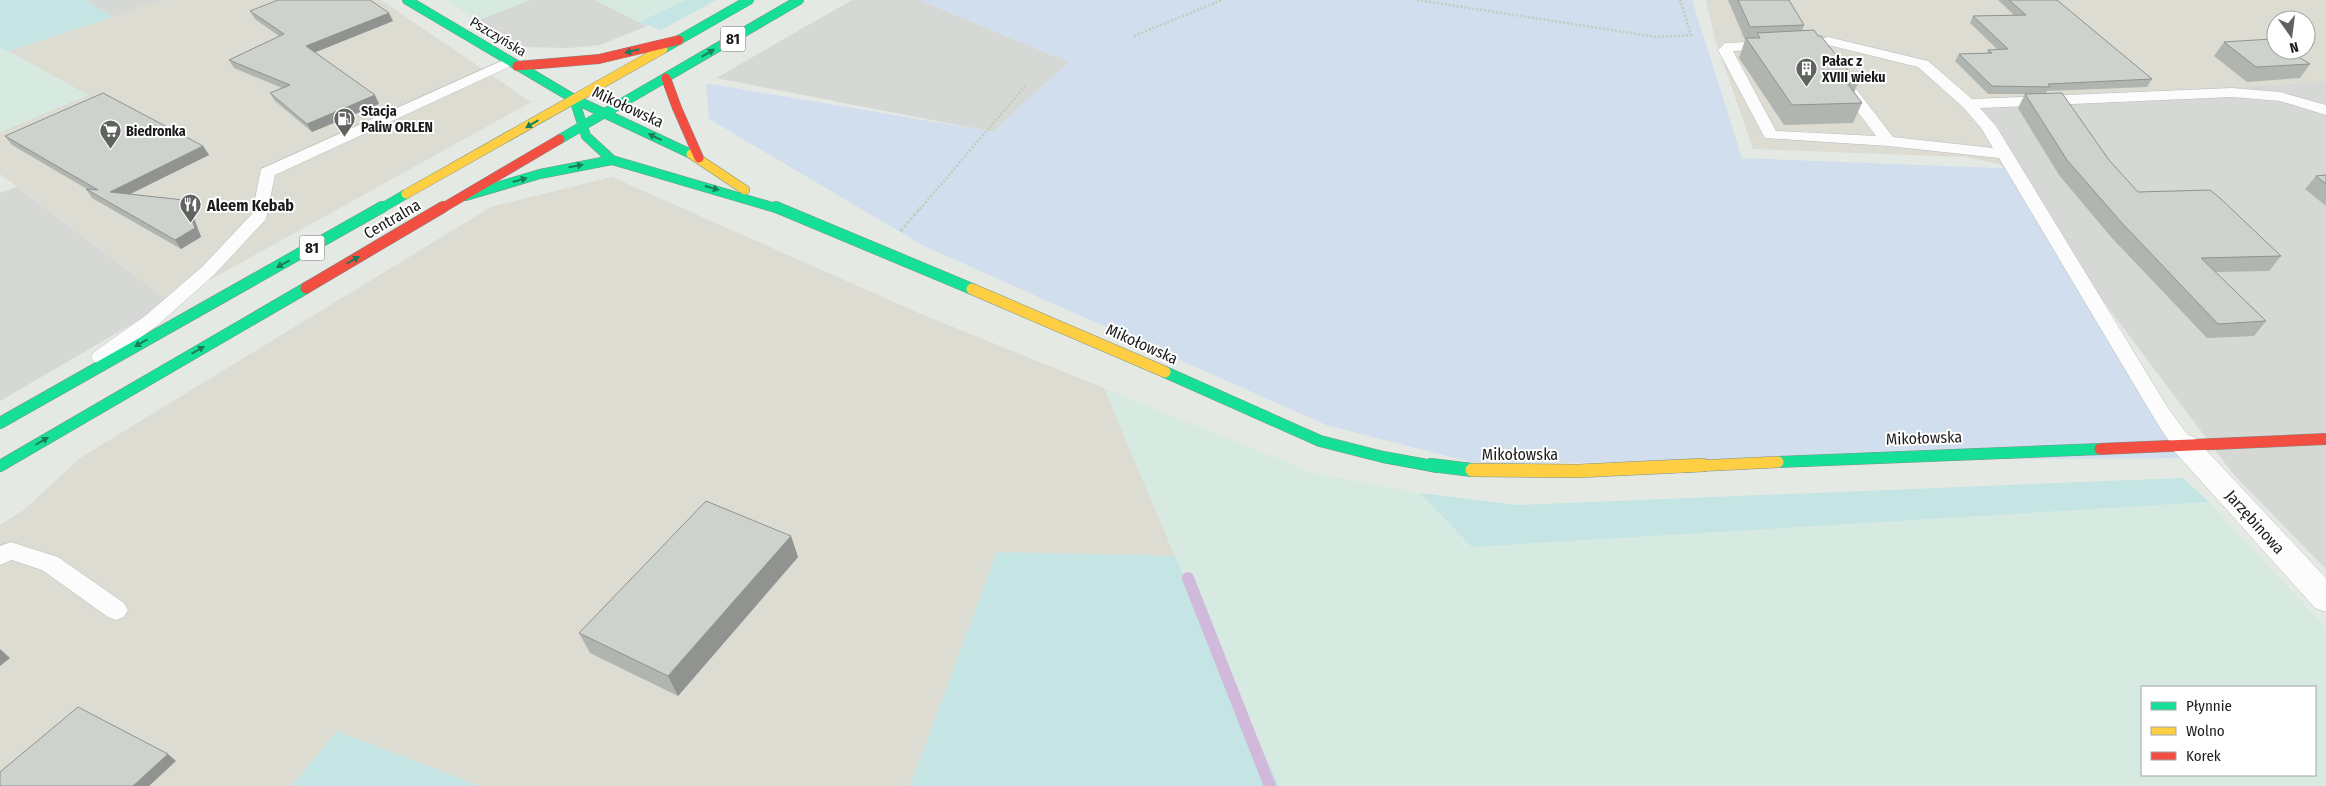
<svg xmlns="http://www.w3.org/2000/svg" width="2326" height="786" viewBox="0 0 2326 786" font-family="'Fira Sans Condensed',sans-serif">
<rect width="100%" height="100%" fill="#e4e9e4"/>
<path fill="#d5d8d5" d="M86,0h76l-50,17z
M530,0h65l52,26 -47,19 -32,3 -43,-1 -47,-27z
M852,0h67l150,62 -76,70 -277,-54z
M2326,82v487l-92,-94 -234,-311 -37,-64z
M17,187l153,115 -170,99v-208z"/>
<path fill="#dcdcd3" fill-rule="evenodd" d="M162,0h219l150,102 -361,200 -170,-128v-42l88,-37 -80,-44z
M1706,0h620v82l-363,18 37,64 -35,-7 -212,-8 -38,-110zM2276,20h30v30h-30z
M612,177l309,137 183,74 71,168 -178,-4 -87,234h-431l-142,-55 -45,55h-292v-261l24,-15 56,-52 411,-251z"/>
<path fill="#d7eae1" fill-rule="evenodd" d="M444,0h86l-52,20z
M595,0h91l-47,22z
M0,47l88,48 -88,37z
M1104,388l209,85 107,20 52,54 737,-45 117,126v158h-1047l-104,-230zM2142,687h173v88h-173z"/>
<path fill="#c4e5e3" d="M0,0h86l26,17 -104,34 -8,-4z
M686,0h30l-55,30 -22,-8z
M2183,478l26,24 -737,45 -52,-54 97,12z
M997,552l178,4 104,230h-369z
M337,731l142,55h-187z"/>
<path fill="#d0deed" d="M919,0h773l50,158 280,11 174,289 -722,5 -148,-38 -402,-179 -215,-127 -3,-36 287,49 76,-70z"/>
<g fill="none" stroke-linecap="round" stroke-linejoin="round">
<path stroke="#d1b9db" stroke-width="12" d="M1188,578l82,208"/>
<defs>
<path id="lane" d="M1828,37l100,24 44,38 260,-11 48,4 46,13v10l-46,-14 -48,-4 -252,11 16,18 172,282 23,31 3,5 -3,5c-18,6 -28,-18 -37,-31l-155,-260 -111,-12 -123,-8 -47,-88 7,-7 45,-2 7,4 -7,4 -37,2 43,80 100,5 -39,-52 8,-5 5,2 43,56 100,11 -12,-20 -18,-21 -45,-40 -90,-22 -13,3 -7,-4 2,-3z
M508,58l7,4 -2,3 -238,110 -9,44 -51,55 -56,50 -51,38 -7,2 -7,-2 -3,-5 3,-5 51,-36 58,-50 49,-52 9,-45z
M11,542l47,15 66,46 4,7 -4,7 -8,3 -8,-3 -66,-47 -30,-10 -12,5v-19z"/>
<path id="street" d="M2184,433l10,4 132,141v34l-11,-4 -141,-157 -4,-7 4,-7z"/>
<path id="fast-far2" d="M407,0l167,99 117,55
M663,49l86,-49
M574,99l12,37 26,24 167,49
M560,139l239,-139
M466,196l74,-22 72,-14
M380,209l26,-15"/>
<path id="fast-far1" d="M776,207l196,82
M1165,372l155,69 63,16 55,10
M0,423l382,-216
M1778,462l322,-13
M0,466l306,-178"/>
<path id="fast" d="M1431,465l41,5"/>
<path id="slow-far2" d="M691,154l54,36
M406,194l257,-145"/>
<path id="slow-far1" d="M972,289l193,83
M1675,467l103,-5"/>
<path id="slow" d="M1472,470l106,1 125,-6"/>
<path id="jam-far1" d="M517,66l82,-7 80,-19
M666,78l11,30 22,50
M441,209l119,-70"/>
<path id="jam" d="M306,288l137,-81
M2100,449l226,-10"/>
</defs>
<use href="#lane" stroke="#babcba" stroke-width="1"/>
<use href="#street" stroke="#babcba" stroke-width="1"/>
<use href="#fast-far2" stroke="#7e9189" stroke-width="10"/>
<use href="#fast-far1" stroke="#7e9189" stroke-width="12"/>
<use href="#fast" stroke="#7e9189" stroke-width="14"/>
<use href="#slow-far2" stroke="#7e9189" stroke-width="10"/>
<use href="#slow-far1" stroke="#7e9189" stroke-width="12"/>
<use href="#slow" stroke="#7e9189" stroke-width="14"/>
<use href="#jam-far1" stroke="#7e9189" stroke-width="10"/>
<use href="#jam" stroke="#7e9189" stroke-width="12"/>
<path stroke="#c3ccbe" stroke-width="2.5" stroke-dasharray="2 2" stroke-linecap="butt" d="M1417,0l240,37 34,-2 -11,-35
M1134,36l88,-36
M920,209l105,-123"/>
<path stroke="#c3ccbe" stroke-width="3" stroke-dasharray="2.5 2.5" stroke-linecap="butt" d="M901,231l20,-24"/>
<use href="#lane" fill="#fbfcfb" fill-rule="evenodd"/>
<use href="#street" fill="#fbfcfb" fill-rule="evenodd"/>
<use href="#fast-far2" stroke="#16e098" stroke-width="9"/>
<use href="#fast-far1" stroke="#16e098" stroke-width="11"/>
<use href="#fast" stroke="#16e098" stroke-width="13"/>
<use href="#slow-far2" stroke="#ffcf43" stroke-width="9"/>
<use href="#slow-far1" stroke="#ffcf43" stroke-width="11"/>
<use href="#slow" stroke="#ffcf43" stroke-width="13"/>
<use href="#jam-far1" stroke="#f24e42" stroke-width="9"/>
<use href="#jam" stroke="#f24e42" stroke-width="11"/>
</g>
<path fill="#b0b5b0" d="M1728,0h61l15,25 -2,6 16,5 40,47 -4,10 8,10 -9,20 -69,2 -45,-67 6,-18z
M1998,0h59l95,79 -5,8 -100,4 -1,2 92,99 143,64 -12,15 -54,1 51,49 -12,15 -47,2 -96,-101 -52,-62 -41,-67 7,-14h7h-44l-33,-33 4,-7 28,-1 1,-3 9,-1 -27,-26 3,-7 41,-1z
M250,11l143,10 -78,31 64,52 -67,28 -37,-31 -5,-8 12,-5 -48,-20 -5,-8 50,-24 -24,-17z
M2224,42l86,22 -10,14 -53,4 -33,-26z
M5,136l198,10 6,9 -79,39 54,6 7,10 10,27 -20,12 -89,-51 -6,-9h1l-75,-44z
M2326,175v31l-21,-17 11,-13z
M791,536l7,21 -120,139 -88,-43 -11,-20z"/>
<path fill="#909390" d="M389,13l4,8 -82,33 -5,-8z
M375,95l4,9 -67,28 -5,-8z
M203,146l6,9 -93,46 -6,-9z
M184,200l7,10 10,27 -20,12 -6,-9z
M791,536l7,21 -120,139 -10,-20z
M0,649l10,9 -10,8z
M168,754l8,7 -27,25h-16z"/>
<path fill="#cdd2cd" stroke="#909390" d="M278,0h92l19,13 -83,33 69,49 -68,29 -37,-31 20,-8 -61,-25 55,-26 -34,-23z
M1738,0h51l15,25 -54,2z
M2009,0h48l95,79 -104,5 2,3 -58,-1 -33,-32 33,-1 -4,-3 20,-1 -35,-33 53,-1z
M1814,30l4,6h3l37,47h-11l15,20 -70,2 -46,-67h14l-3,-5z
M2271,39l5,3v8h12l22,14 -54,3 -32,-25z
M103,93l100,53 -93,46 74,8 11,28 -20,12 -89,-51 12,1 -93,-54z
M2062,93l47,67 29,32 72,-2 10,8 61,58 -80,2 65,63 -48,3 -97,-102 -54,-62 -42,-66z
M2326,175v9l-10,-8z
M706,501l85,35 -123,140 -89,-43z
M78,707l90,47 -35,32h-133v-14z"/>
<defs><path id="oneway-solid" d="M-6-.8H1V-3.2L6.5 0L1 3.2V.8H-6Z" transform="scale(1.25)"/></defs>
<g fill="#187e5a">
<use href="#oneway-solid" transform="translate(632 51) rotate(166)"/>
<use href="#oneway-solid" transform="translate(708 53) rotate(-31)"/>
<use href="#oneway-solid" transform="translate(532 124) rotate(149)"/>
<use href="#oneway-solid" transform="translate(655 137) rotate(-155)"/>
<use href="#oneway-solid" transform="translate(576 166) rotate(-10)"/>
<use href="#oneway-solid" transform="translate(520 180) rotate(-16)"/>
<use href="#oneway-solid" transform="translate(712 188) rotate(16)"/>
<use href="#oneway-solid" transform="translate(353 260) rotate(-30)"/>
<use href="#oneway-solid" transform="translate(283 264) rotate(151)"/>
<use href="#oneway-solid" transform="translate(141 343) rotate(151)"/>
<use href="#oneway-solid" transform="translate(198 350) rotate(-30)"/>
<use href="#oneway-solid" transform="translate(42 441) rotate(-30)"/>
</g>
<defs>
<symbol id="building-pin" viewBox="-11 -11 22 30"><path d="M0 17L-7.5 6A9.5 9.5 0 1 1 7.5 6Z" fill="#616361" stroke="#fff"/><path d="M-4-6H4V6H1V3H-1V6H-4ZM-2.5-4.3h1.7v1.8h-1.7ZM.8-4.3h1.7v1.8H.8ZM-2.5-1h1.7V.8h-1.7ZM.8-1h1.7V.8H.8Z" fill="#fff"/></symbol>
<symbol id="fuel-pin" viewBox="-11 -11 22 30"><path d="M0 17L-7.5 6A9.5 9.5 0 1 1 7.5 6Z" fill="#616361" stroke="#fff"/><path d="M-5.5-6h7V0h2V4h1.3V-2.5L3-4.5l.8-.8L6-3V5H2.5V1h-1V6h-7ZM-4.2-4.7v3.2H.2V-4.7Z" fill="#fff"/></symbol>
<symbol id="supermarket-pin" viewBox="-11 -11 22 30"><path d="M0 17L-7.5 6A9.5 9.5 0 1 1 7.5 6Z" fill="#616361" stroke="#fff"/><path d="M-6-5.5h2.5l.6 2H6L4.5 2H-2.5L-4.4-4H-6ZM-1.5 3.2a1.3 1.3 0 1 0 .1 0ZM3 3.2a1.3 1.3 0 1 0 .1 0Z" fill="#fff"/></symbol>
<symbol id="restaurant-pin" viewBox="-11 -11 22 30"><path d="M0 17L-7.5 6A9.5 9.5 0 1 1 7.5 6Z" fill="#616361" stroke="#fff"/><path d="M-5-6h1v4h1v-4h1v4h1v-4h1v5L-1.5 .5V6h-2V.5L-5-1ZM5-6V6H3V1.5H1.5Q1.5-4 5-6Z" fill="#fff"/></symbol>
</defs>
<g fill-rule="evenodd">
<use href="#building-pin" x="1794" y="56" width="25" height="34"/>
<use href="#fuel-pin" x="332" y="106" width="25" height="34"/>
<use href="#supermarket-pin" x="98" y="118" width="25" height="34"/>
<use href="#restaurant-pin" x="178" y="192" width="25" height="34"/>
</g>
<g text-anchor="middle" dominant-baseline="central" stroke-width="4" stroke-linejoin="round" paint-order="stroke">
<g font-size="14" fill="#1b1b1b" stroke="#fff">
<text transform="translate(498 37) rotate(31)">Pszczyńska</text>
</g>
<g font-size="14" font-weight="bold" fill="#1b1b1b" stroke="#fff" text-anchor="start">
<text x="1822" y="61">Pałac z<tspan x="1822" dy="16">XVIII wieku</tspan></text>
<text x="361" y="111">Stacja<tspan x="361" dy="16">Paliw ORLEN</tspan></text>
<text x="126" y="131">Biedronka</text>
</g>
<g fill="#fff" stroke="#5f5f5f" stroke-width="1">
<rect x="720.5" y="26.5" width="25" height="25" rx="4"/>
<rect x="299.5" y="235.5" width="25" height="25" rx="4"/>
</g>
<g font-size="15" font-weight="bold" fill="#1b1b1b">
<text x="733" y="39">81</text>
<text x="312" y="248">81</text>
</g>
<g font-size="16" fill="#1b1b1b" stroke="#fff">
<text transform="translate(628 107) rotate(25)">Mikołowska</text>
<text transform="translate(392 219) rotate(-30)">Centralna</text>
<text transform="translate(1142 344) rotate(24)">Mikołowska</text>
<text transform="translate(1924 438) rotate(-2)">Mikołowska</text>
<text x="1520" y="454">Mikołowska</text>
<text transform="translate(2255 522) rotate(48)">Jarzębinowa</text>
</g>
<g font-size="16" font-weight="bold" fill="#1b1b1b" stroke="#fff" text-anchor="start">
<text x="207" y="205">Aleem Kebab</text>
</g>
</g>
<rect x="2141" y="686" width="175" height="90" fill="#ffffff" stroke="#a4a4a4"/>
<rect x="2151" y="702" width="25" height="8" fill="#16e098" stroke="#a4a4a4"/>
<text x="2186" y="711" font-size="15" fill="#1b1b1b">Płynnie</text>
<rect x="2151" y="727" width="25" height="8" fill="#ffcf43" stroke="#a4a4a4"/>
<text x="2186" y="736" font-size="15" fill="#1b1b1b">Wolno</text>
<rect x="2151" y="752" width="25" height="8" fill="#f24e42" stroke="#a4a4a4"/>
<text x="2186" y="761" font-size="15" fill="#1b1b1b">Korek</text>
<g transform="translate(2291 35) rotate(166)"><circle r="24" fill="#ffffff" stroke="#a4a4a4"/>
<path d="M0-4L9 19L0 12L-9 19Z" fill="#616361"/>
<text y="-8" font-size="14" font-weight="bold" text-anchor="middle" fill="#1b1b1b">N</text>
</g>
</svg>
